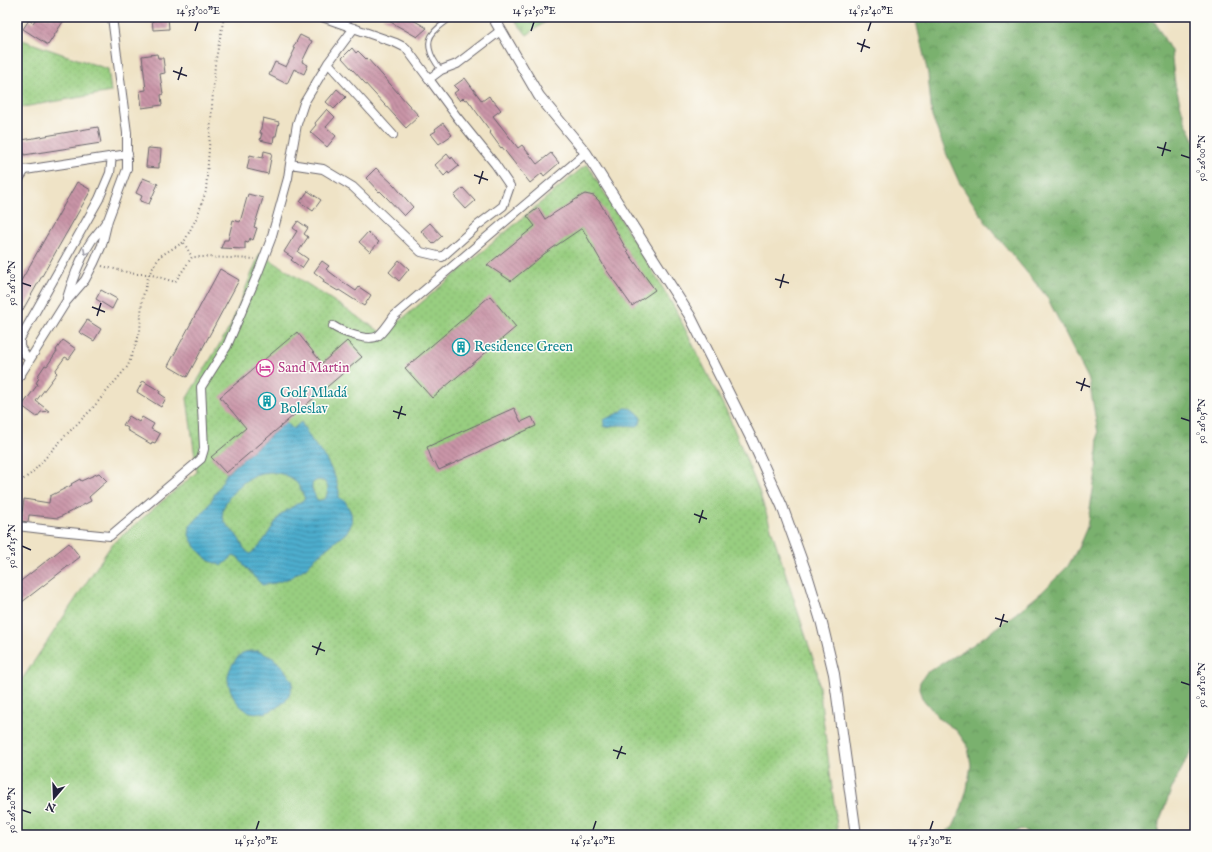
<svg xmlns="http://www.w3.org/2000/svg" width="1212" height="852" viewBox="0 0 1212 852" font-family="'IM FELL English',serif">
<defs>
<pattern id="grass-dots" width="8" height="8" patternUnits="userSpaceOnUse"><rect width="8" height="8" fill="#98ce80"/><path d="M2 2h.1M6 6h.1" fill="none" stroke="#83b170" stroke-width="1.8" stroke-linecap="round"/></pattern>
<pattern id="forest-crowns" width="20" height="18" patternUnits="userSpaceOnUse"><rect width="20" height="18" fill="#7ab16e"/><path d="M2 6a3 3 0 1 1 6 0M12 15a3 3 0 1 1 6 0" fill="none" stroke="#64905c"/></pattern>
<pattern id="cemetery-stones" width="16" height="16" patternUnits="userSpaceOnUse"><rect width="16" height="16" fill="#98ce80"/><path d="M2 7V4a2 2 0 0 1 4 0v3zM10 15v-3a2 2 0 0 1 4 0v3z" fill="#83b170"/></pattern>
<pattern id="water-rules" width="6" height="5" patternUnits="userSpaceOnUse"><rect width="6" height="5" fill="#4eadcd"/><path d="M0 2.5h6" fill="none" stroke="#408ca8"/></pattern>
<pattern id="building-back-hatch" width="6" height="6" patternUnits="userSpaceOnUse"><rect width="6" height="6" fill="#c994a7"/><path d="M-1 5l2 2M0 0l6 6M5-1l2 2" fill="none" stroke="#a37889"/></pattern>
</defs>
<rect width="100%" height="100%" fill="#fdfcf7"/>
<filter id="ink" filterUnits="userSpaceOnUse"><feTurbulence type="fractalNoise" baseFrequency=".025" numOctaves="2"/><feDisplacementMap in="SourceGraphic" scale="8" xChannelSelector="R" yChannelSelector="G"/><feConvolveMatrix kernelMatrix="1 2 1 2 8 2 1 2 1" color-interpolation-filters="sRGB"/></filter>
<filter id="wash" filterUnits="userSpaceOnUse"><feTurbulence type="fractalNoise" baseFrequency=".012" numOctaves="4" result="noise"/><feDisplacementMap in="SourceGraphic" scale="16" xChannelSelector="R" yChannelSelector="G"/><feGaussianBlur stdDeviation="0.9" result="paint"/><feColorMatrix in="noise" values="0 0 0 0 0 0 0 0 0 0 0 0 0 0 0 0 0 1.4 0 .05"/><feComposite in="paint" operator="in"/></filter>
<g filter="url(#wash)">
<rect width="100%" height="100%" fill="#efe3c6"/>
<path fill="url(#grass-dots)" stroke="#5d785e" d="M17,38l45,16 46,15 3,23 -94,16z
M587,164l86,141 56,112 30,74 58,180 21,164h-821v-148l95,-143 85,-72 -10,-74 43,-71 30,-74 124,81z"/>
<path fill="url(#forest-crowns)" stroke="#4e6a54" d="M915,17h237l19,34 4,33 10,37 10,20v602l-23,45 -13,34 -1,13h-127l-10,-6 -11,6h-67l11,-10 7,-16 6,-20 4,-24 -3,-18 -11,-16 -17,-12 -18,-21 -3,-9 1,-7 6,-9 48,-29 41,-30 26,-21 27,-27 10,-18 9,-21 9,-55 2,-39 -9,-53 -42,-83 -60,-73 -28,-42 -12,-27 -15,-38 -4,-43z"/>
<path fill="url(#cemetery-stones)" stroke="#5d785e" d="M512,17h40l-25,18z"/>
<path fill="url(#water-rules)" stroke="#386884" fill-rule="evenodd" d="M625,408c8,0 12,3 16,10l-1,6 -3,2 -19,-1 -14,2v-7c8,-5 14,-5 21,-12z
M286,422l7,7 8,-7 11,19 14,18 9,18 4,14v7l6,3 6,12 1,10 -6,10 -30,24 -9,10 -17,11 -15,5 -13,2 -16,-17 -9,-12h-4l-11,10 -14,-6 -13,-13 -6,-12 1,-9 17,-18 20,-35zM271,472c21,3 26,7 34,27 -8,5 -17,10 -24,16 -11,13 -17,30 -31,39 -8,-6 -6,-7 -11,-15 -5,-9 -13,-11 -16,-22 -4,-15 22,-39 35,-43 4,-1 9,-2 13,-2zM319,480l5,1 4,6c-1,9 -1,14 -11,13l-5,-11v-5l3,-3z
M258,651l15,7 9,8 11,16c-3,15 -7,21 -21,28 -7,4 -19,4 -26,0 -10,-5 -19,-23 -18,-34 1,-5 3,-10 6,-14 3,-4 6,-8 11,-10 4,-1 9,-1 13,-1z"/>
<g id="blocks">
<path fill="url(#building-back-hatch)" d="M37,17h29l-18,28 -25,-16 6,-9 4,3z
M152,17h16l1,12 -16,1z
M382,17h32l-1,3 14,8 -10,9z
M300,35l12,6 -10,21 6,3 -4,9 -10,-5 -7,15 -18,-9 6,-13 11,5 9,-18 -2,-1z
M352,48l4,5 2,-2 8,8 1,-1 40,45 12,13 -13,12 -64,-70z
M157,54l1,4h5l2,15 -5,1 3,20 -2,1 1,10 -20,3 -2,-17 6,-1 -4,-34z
M465,78l17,23 7,-5 3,5 1,-1 8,10 -8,6 25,32 4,-3 15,19 14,-11 8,10 -15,13 -2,-3 -12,10 -28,-36 -1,1 -11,-15 1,-1 -24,-33 -2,1 -2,-2 -3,3 -6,-8 4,-3 -4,-4z
M337,89l9,8 -12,12 -8,-7z
M327,109l8,8 -9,10 10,9 -9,11 -17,-15 6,-7 -1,-2z
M263,118l16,4 -3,14h-2l-1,7 -13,-3 2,-7h-2z
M443,123l9,12 -13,9 -8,-10 5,-3 -1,-2z
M98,127l3,16 -77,12 -2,-15z
M148,148l13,1 -1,14h-1v5l-13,-1z
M264,151l8,2 -4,21 -21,-5 3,-14 13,3z
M447,154l4,5 1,-2 7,9 -10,8 -1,-2 -4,4 -9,-11z
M376,168l18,17 19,22 -9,9 -17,-18 -7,-7 -1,1 -13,-14z
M143,178l15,6 -9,20 -9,-3 2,-5 -6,-3z
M77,182l14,8 -74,130v-32z
M463,188l12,13 -9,8 -12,-13z
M308,191l13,9 -8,11 -13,-9z
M248,194l15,4 -9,29 3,1 -4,12 -3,-2 -2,5 -3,-1v7l-24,-1 3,-8h4l5,-20 7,2z
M585,194l9,2 5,5 30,53 26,36 -23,16 -27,-38 -23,-40 -38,26 -33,27 -24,-16 48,-39 -8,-10 11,-8 7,11 36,-23z
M298,221l10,7 -4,6 4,3 -10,15 10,7 -6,9 -11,-8 2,-2 -9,-6 13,-21 -4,-3z
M430,223l12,13 -9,8 -12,-13z
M368,232l11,10 -9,10 -11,-10z
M399,260l10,9 -10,12 -10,-9z
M322,261l7,5 -3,3 17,13 13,9 3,-4 12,8 -7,11 -25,-16 -1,1 -15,-9 1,-2 -10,-8z
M220,269l19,11 -52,97 -19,-11z
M101,290l16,9 -5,10 -16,-10z
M490,296l26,31 -84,71 -27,-30z
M87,320l14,9 -7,12 -15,-9z
M297,332l25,31 25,-22 15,16 -136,116 -15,-16 35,-29 -26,-31z
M63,340l13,9 -7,10 -4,-2 -10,14 2,2 -21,28 13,10 -8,1 -4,5 -15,-11 16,-22 -2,-1 3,-5 -2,-1 8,-12 2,1 10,-15 -1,-1z
M143,381l17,10 -1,2 7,5 -5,9 -24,-15z
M514,408l7,14 11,-5 4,9 -97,44 -4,-8 -2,1 -6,-16z
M129,416l10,6 3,-5 12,7 -3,5 9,5 -5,9 -3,-1 -1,2 -24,-14 1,-2 -5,-3z
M99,473l8,8 -18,16 2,4 -33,17 -28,-3h-1l-1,7 -7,-1 3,-22 25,4 1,-7 22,-11 -1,-1 9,-5 1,2z
M69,543l11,14 -63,49v-22z"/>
</g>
</g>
<g filter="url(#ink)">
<use href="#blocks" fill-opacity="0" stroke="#6a666c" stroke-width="1"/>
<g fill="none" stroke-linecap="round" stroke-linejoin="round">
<defs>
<path id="service" d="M441,70c-8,-10 -18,-26 -7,-38 5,-6 12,-10 18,-15"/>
<path id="minor" d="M322,17l74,26 10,5 23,31
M328,63l65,72
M290,164l7,-40 7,-21 24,-40 26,-35
M17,167l8,3 103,-16
M17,182l8,-12
M67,298c6,-20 13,-40 25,-58 5,-6 10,-12 14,-18
M333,326c9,6 35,16 45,10 6,-5 12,-14 16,-20l192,-163
M29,360l-9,-13v-8l79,-140 11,-26 2,-17
M17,380l49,-78 19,-22 9,-17 8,-18 6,-25 19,-51v-36l-15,-116
M17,526l42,5 51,5 91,-77 3,-10 -3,-62 26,-41 31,-73 13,-34 17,-61 2,-14 33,5 30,18 68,65 21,5 36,-32 25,-19 7,-20 -15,-22 -38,-47 -28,-38 12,-9 16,-6 43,-33"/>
<path id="tertiary" d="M493,17l46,79 47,57 104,163 61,122 31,68 26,72 14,46 12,50 22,161"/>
</defs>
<use href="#service" stroke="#6a666c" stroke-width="6"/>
<use href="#minor" stroke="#6a666c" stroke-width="10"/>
<use href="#tertiary" stroke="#6a666c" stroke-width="12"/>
<path stroke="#6a666c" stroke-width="2" stroke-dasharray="1 3" stroke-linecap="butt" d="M184,243l8,14
M102,266l33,8h14l26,8 17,-25h13l50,2
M17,484l15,-11 31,-35 28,-28 37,-44 12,-34 2,-32 7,-26 11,-18 24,-14 13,-25 9,-26 9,-127 9,-47"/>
<use href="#service" stroke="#fff" stroke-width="4"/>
<use href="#minor" stroke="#fff" stroke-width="8"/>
<use href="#tertiary" stroke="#fff" stroke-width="10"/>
</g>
<defs><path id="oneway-chevron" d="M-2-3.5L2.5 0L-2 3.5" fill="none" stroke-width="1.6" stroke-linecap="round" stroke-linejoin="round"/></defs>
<use stroke="#9c9ca7" href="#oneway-chevron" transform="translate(86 252) rotate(118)"/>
</g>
<path fill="none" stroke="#22223b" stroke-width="1.5" d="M195,31l3,-9M531,31l3,-9M868,31l3,-9M857,43l13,5M861,52l4,-13M173,71l14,5M178,80l4,-13M1157,147l14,4M1181,155l9,3M1162,156l4,-14M474,175l14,5M479,184l4,-13M775,279l14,4M22,283l9,3M780,288l4,-14M92,307l13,5M97,316l4,-13M1076,382l14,5M1081,391l4,-13M393,411l13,4M1181,418l9,3M398,419l4,-13M694,514l13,5M699,523l4,-13M22,546l9,4M995,618l13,4M1000,627l4,-13M312,646l13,5M316,655l5,-13M1181,682l9,3M613,750l13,4M617,759l5,-13M22,810l9,3M256,830l3,-9M593,830l3,-9M930,830l3,-9"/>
<defs>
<symbol id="building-ring" viewBox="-11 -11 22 22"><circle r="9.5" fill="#fdfcf7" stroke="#0f9aa8" stroke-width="1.5"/><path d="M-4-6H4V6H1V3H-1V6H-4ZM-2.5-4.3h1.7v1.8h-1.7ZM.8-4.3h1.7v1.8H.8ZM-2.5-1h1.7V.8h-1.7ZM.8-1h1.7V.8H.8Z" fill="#0f9aa8"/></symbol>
<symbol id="hotel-ring" viewBox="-11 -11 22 22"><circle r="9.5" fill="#fdfcf7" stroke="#d1479c" stroke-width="1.5"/><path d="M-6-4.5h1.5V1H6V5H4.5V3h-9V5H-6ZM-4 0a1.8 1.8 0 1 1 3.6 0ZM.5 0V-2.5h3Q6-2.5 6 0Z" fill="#d1479c"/></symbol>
</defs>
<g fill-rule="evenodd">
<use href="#building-ring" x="451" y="337" width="20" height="20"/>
<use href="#hotel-ring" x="255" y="358" width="20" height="20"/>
<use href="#building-ring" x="257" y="391" width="20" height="20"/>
</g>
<g text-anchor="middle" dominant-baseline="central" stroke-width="3" stroke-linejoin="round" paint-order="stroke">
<g font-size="14" fill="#0d838f" stroke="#fdfcf7" text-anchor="start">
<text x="474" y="347">Residence Green</text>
<text x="280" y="393">Golf Mladá<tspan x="280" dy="16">Boleslav</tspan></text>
</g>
<g font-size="14" fill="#b23c85" stroke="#fdfcf7" text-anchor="start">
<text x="278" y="368">Sand Martin</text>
</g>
</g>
<rect width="1212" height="852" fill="none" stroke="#fdfcf7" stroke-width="44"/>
<g transform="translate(54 798) rotate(199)" stroke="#fdfcf7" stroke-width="3" paint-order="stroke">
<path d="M0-3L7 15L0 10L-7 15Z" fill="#22223b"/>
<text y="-6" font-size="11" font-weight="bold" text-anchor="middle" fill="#22223b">N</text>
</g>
<rect x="22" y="22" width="1168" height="808" fill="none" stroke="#22223b" stroke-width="1.5"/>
<g font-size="10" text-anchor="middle" fill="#22223b">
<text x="198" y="14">14°53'00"E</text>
<text x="534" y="14">14°52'50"E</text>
<text x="871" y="14">14°52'40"E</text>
<text transform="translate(1201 158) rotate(-90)" y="4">50°26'00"N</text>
<text transform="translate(11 283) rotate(-90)" y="4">50°26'10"N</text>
<text transform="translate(1201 421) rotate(-90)" y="4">50°26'05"N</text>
<text transform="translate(11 546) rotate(-90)" y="4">50°26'15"N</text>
<text transform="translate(1201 685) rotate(-90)" y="4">50°26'10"N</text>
<text transform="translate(11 810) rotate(-90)" y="4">50°26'20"N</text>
<text x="256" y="844">14°52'50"E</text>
<text x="593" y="844">14°52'40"E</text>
<text x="930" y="844">14°52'30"E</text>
</g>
</svg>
